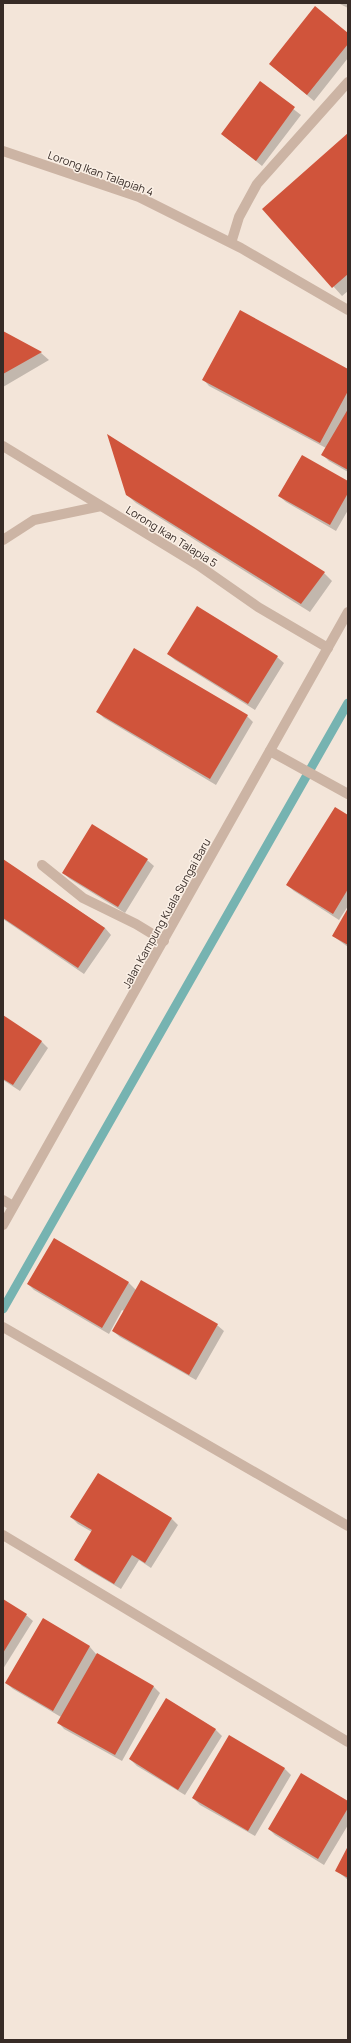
<svg xmlns="http://www.w3.org/2000/svg" width="351" height="2043" viewBox="0 0 351 2043" font-family="Manrope,sans-serif">
<rect width="100%" height="100%" fill="#f3e5d9"/>
<path fill="#0003" d="M338,3h10v5z
M348,34v24l-34,43 -44,-37z
M260,83l41,32 -39,51 -40,-32z
M348,134v157l-6,5 -78,-87z
M3,332l38,21 8,7 -46,27z
M348,370v102l-19,-11 -6,-6 3,-7 -117,-62 -6,-7z
M109,436l215,137 8,8 -22,31 -174,-109 -9,-8z
M348,482v28l-12,21 -50,-29 -7,-6z
M168,654l109,3 7,6 -29,47 -80,-50z
M98,712l149,4 6,6 -37,63 -112,-67z
M348,816v90l-9,14 -45,-29 -7,-6z
M3,860l102,68 6,7 -27,39 -81,-55z
M147,860l7,6 -29,47 -55,-34 -7,-6z
M348,910v37l-15,-11z
M3,1016l39,26 6,6 -28,43 -17,-11z
M129,1283l7,7 81,35 7,6 -28,49 -76,-43 -7,-6 11,-20 -2,-1 -13,24 -75,-44 -6,-6z
M98,1474l74,45 6,6 -27,43 -12,-8 -18,29 -39,-23 -7,-7 17,-27 -14,-8 -7,-7z
M3,1600l23,15 7,6 -30,48z
M43,1620l47,27 6,7 58,33 6,6 -38,68 -58,-32 -6,-7 3,-5 -48,-28 -7,-6z
M215,1729l7,7 -37,59 -48,-29 -7,-7z
M284,1768l7,7 -36,61 -55,-31 -7,-7z
M348,1803v22l-24,40 -49,-30 -6,-6z
M348,1848v32l-12,-10z"/>
<g fill="none" stroke-linecap="round" stroke-linejoin="round">
<path stroke="#76b3b1" stroke-width="9" d="M3,1309l345,-606"/>
</g>
<path fill="#d0543b" d="M315,6l33,27v11l-41,51 -38,-31z
M260,81l35,26 -39,54 -35,-27z
M348,133v141l-16,14 -70,-79z
M240,310l108,59v22l-28,52 -118,-63z
M3,331l39,21 -39,22z
M348,409v61l-27,-15z
M107,434l218,138 -24,32 -175,-109z
M302,455l46,26v12l-18,32 -52,-29z
M197,606l81,50 -30,48 -81,-50z
M134,648l114,67 -38,64 -114,-67z
M335,807l13,8v74l-15,25 -47,-29z
M92,824l56,35 -30,48 -56,-34z
M3,859l102,69 -27,40 -75,-50z
M348,908v37l-16,-9z
M3,1015l39,26 -29,44 -10,-6z
M54,1238l75,44 -27,46 -75,-44z
M141,1280l77,44 -29,51 -77,-44z
M98,1473l74,45 -27,45 -13,-8 -18,29 -40,-24 18,-30 -22,-13z
M3,1599l24,15 -24,39z
M43,1618l47,28 -37,65 -48,-28z
M97,1653l57,33 -39,69 -58,-32z
M166,1698l50,31 -38,61 -49,-31z
M229,1735l56,33 -37,63 -56,-33z
M301,1773l47,28v7l-30,51 -50,-30z
M348,1846v32l-13,-7z"/>
<g fill="none" stroke-linecap="round" stroke-linejoin="round">
<path stroke="#ccb4a4" stroke-width="10" d="M42,865l41,33 53,26 28,17
M3,1200l10,6
M3,1327l345,199"/>
<path stroke="#ccb4a4" stroke-width="10" d="M3,151l136,46 102,51 107,62
M231,243l8,-26 18,-33 91,-102
M3,446l195,119 60,42 70,41
M3,540l31,-20 67,-14
M270,751l78,43
M3,1535l345,207"/>
<path stroke="#ccb4a4" stroke-width="10" d="M3,1225l345,-613"/>
</g>
<g text-anchor="middle" dominant-baseline="central" stroke-width="3" stroke-linejoin="round" paint-order="stroke">
<g font-size="11" fill="#372b26" stroke="#fbf0e6">
<text transform="translate(101 173) rotate(20)">Lorong Ikan Talapiah 4</text>
<text transform="translate(172 536) rotate(32)">Lorong Ikan Talapia 5</text>
<text transform="translate(166 913) rotate(-61)">Jalan Kampung Kuala Sungai Baru</text>
</g>
</g>
<rect width="351" height="2043" fill="none" stroke="#372b26" stroke-width="8"/>
</svg>
